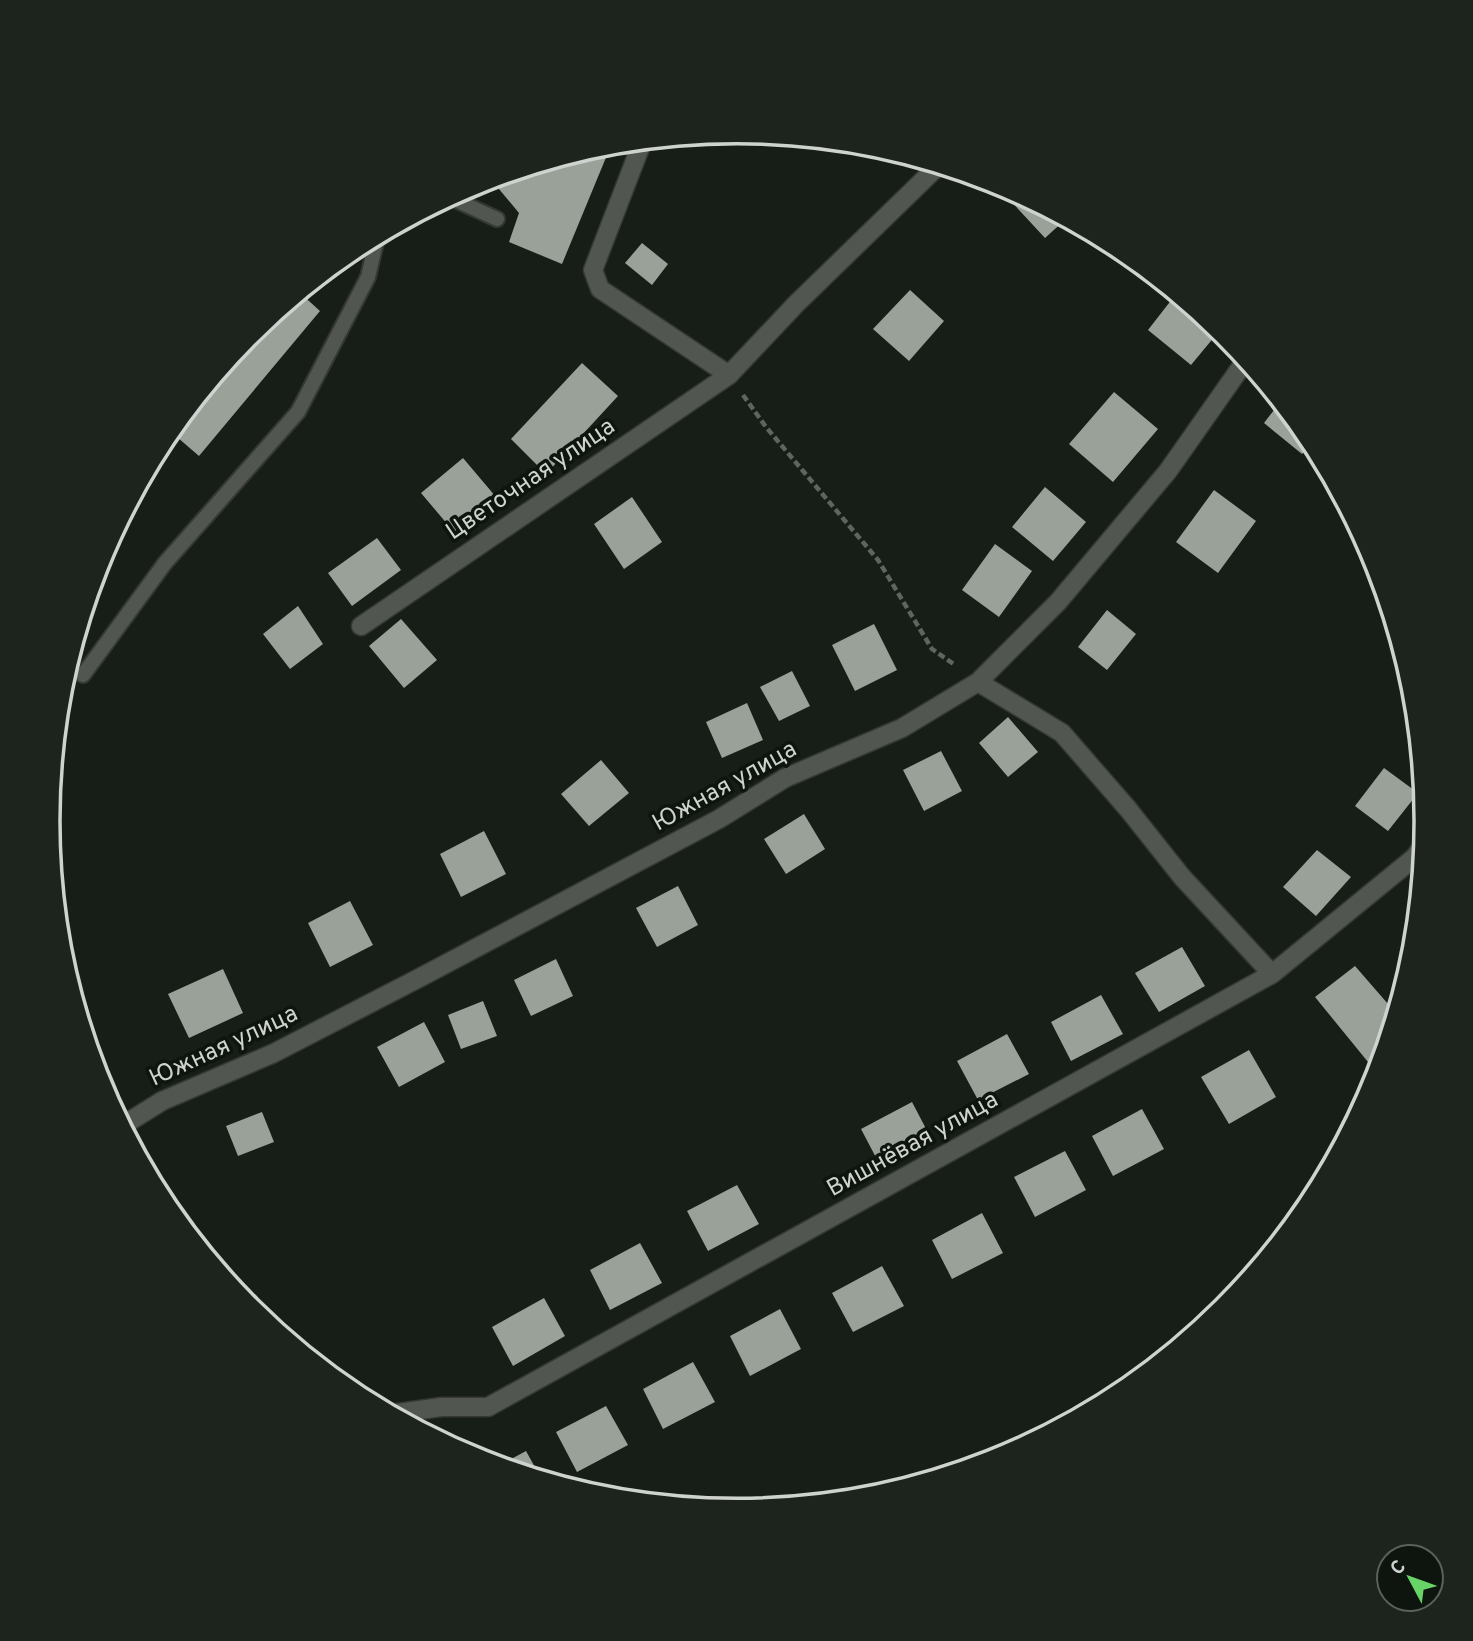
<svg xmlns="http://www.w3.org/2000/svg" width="1473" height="1641" viewBox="0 0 1473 1641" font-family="Overpass,sans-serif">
<rect width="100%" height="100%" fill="#171d17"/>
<path fill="#9aa199" d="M612,143l-50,121 -53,-22 10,-29 -25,-30 -8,-3 116,-36z
M1013,191l53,28 -21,19 -38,-41z
M642,243l26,21 -16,21 -27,-22z
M910,290l34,31 -35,40 -36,-32z
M299,292l21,19 -121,145 -29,-25 92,-108z
M1176,294l44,36 -29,35 -43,-35z
M582,363l36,33 -72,78 -35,-35z
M1114,392l44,37 -45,53 -44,-38z
M1280,402l32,40 -10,12 -38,-31z
M463,458l33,39 -42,35 -33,-39z
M1045,487l41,35 -33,39 -41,-34z
M1214,490l42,31 -38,52 -42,-31z
M632,497l30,45 -38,27 -30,-45z
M377,538l24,32 -49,36 -24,-33z
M995,544l37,27 -33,46 -37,-27z
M298,606l25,38 -33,25 -27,-35z
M1107,610l29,24 -29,36 -29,-23z
M401,619l36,41 -33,28 -35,-42z
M874,624l23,46 -42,21 -23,-46z
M792,671l18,35 -31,15 -19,-34z
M747,703l16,37 -41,18 -16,-36z
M1008,717l30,35 -30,25 -29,-34z
M941,751l21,40 -38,20 -21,-41z
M601,760l28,33 -40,33 -28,-32z
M1384,768l34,25 -30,38 -33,-25z
M804,814l21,35 -39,25 -22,-35z
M484,831l22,43 -45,23 -21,-43z
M1317,850l34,27 -35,39 -33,-29z
M678,886l20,39 -41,22 -21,-39z
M350,901l23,44 -43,22 -22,-44z
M1182,947l23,39 -46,26 -24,-39z
M556,959l17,37 -42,20 -17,-36z
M1355,966l40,46 -11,36 -16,14 -53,-65z
M223,969l20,44 -54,25 -21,-44z
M1101,995l22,39 -52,27 -20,-39z
M483,1001l14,35 -36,13 -13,-34z
M424,1022l21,40 -46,25 -22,-40z
M1007,1034l22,40 -51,26 -21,-39z
M1249,1050l27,47 -47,27 -28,-47z
M912,1102l21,40 -51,27 -21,-40z
M1142,1109l22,40 -51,27 -21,-40z
M262,1112l12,30 -36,14 -12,-30z
M1065,1151l21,39 -51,27 -21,-40z
M144,1162l26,44 -3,2 -25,-45z
M737,1185l22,39 -51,27 -21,-40z
M982,1213l21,40 -51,26 -20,-39z
M640,1243l22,40 -52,27 -20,-40z
M882,1266l22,40 -51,26 -21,-39z
M544,1298l21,38 -52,30 -21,-39z
M780,1309l21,40 -51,27 -20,-40z
M693,1362l22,40 -52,27 -20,-40z
M606,1406l22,39 -51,27 -21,-40z
M526,1451l15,27 -41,-13z"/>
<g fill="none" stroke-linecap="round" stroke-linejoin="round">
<defs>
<path id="lane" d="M449,197l48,22
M83,675l82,-112 133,-151 70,-135 10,-43"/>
<path id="street" d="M643,140l-50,130 7,19 129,86
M361,626l368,-251 67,-71 143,-139
M978,682l84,51 66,76 54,68 90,97
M122,1126l40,-25 112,-48 147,-76 298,-158 66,-41 117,-50 76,-46 80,-80 110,-131 78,-111
M391,1414l50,-7h47l784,-433 143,-117 8,-12"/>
</defs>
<use href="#lane" stroke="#353835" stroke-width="18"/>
<use href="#street" stroke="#353835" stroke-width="21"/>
<path stroke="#5f645f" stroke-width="4.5" stroke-dasharray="7 3.5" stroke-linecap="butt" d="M743,395l23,32 112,133 54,89 23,16"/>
<use href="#lane" stroke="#515750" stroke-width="14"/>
<use href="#street" stroke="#515750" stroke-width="18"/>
</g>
<g text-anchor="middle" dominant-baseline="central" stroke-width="7" stroke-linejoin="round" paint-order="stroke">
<g font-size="24" fill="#cfd3cf" stroke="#0e140e">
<text transform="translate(531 480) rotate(-34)">Цветочная улица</text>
<text transform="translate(725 787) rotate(-29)">Южная улица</text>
<text transform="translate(224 1047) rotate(-25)">Южная улица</text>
<text transform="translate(913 1145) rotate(-29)">Вишнёвая улица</text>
</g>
</g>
<path d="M0 0H1473V1641H0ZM60 821a677 677 0 1 1 1354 0a677 677 0 1 1-1354 0Z" fill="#1d231d" fill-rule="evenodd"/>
<path fill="none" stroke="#cfd3cf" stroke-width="3.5" d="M60 821a677 677 0 1 1 1354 0a677 677 0 1 1-1354 0Z"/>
<g transform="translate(1410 1578) rotate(311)"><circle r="33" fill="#0e140e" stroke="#5b605b" stroke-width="2"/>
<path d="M0-5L12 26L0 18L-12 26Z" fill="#66d466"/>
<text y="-10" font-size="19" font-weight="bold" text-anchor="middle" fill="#cfd3cf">С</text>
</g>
</svg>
